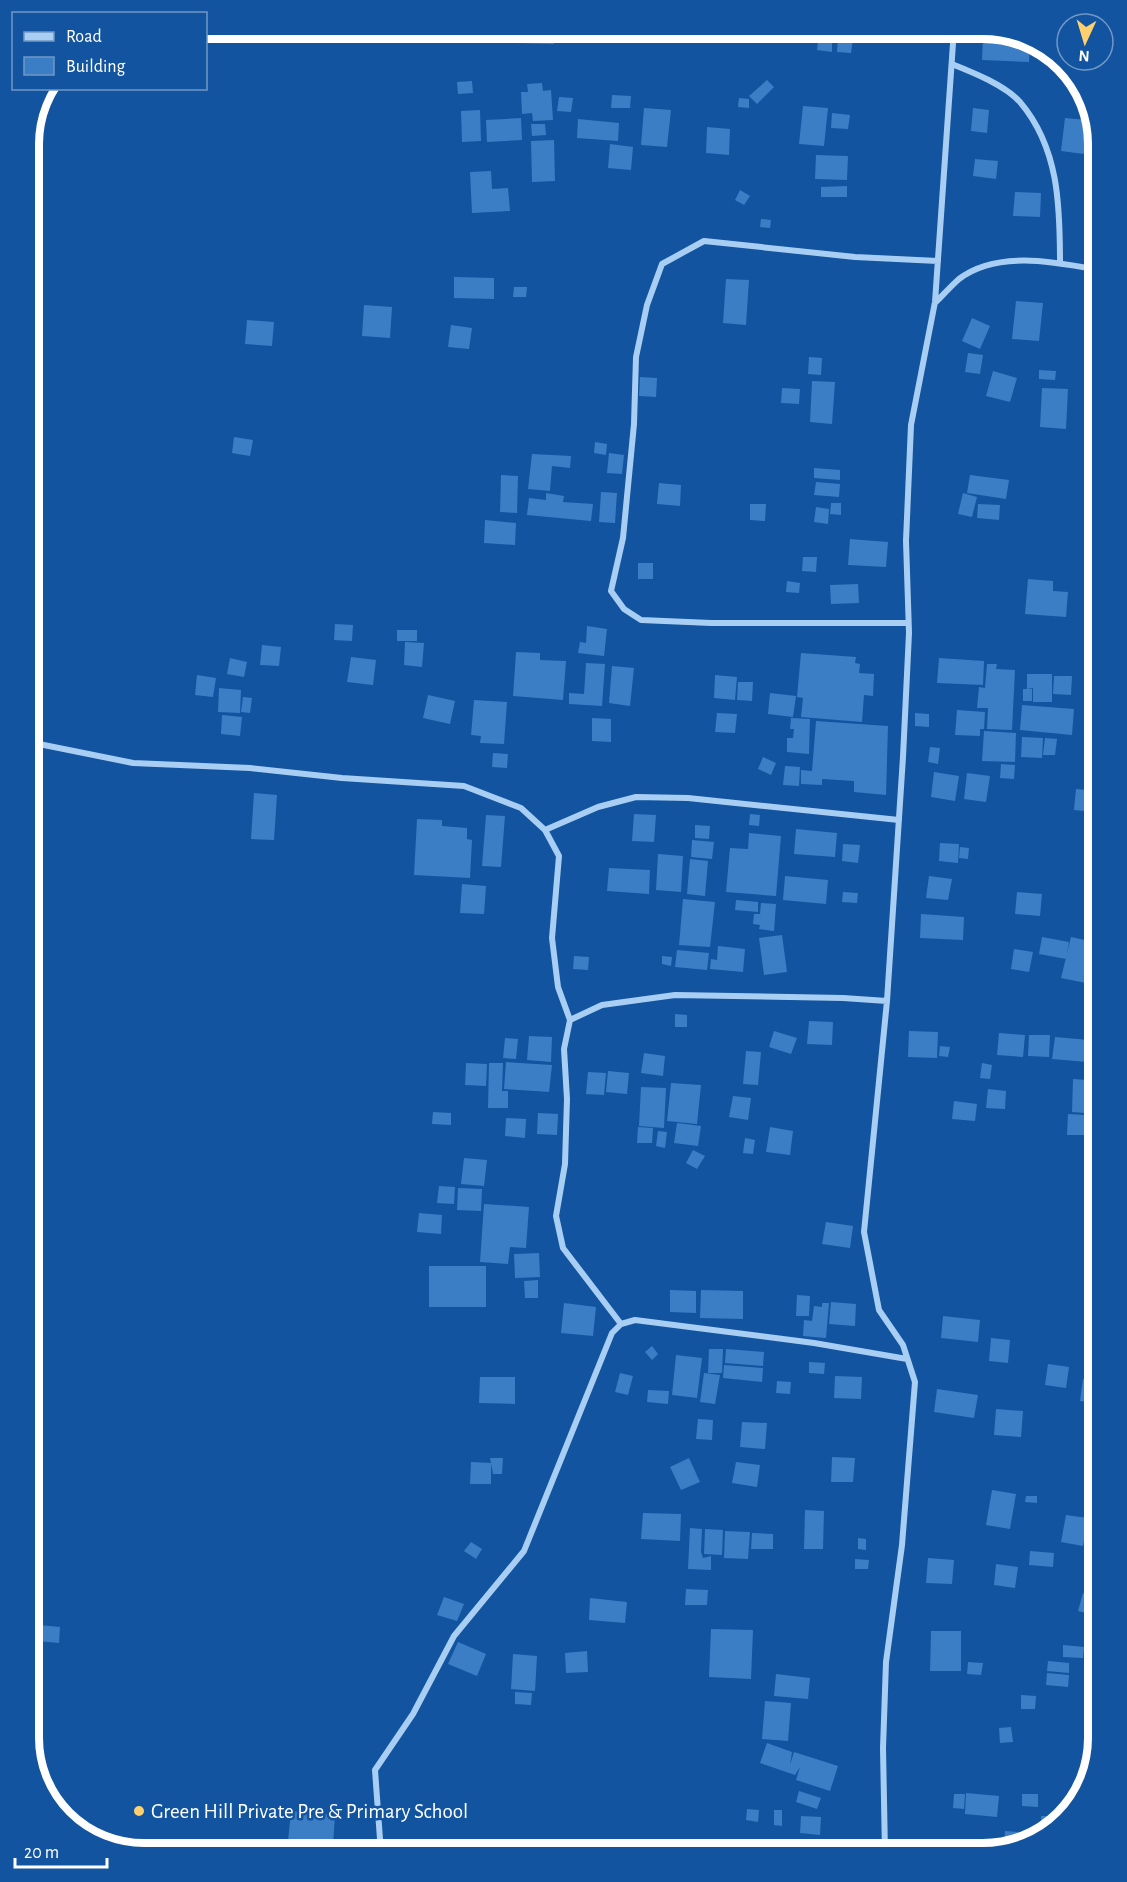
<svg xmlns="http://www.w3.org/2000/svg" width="1127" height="1882" viewBox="0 0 1127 1882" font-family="'Alegreya Sans',sans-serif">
<rect width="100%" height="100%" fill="#12549f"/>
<path fill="#3b7ec6" d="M514,29h40v15l-40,-1z
M572,29h25v6l-25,1z
M837,29h20l-1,6 -20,-1z
M838,37l15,1 -2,15 -14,-1z
M983,37l37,2 10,3 -1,20 -47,-2z
M818,40l14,2v10l-15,-2z
M1051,58h5l11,13 -17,-2z
M767,80l7,7 -17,17 -8,-8z
M472,81l1,12 -15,1 -1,-12z
M542,83l1,8 8,-1 2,30 -20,1 -1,-8 -10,1 -1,-22h7l-1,-8z
M612,95l19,1 -1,12h-19z
M559,97l14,1 -2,14 -14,-1z
M739,98l10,1v9l-11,-1z
M803,106l25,2 -4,38 -25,-2z
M644,108l27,2 -4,37 -26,-2z
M973,108l16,2 -2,23 -16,-2z
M480,110l1,31 -19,1 -1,-31z
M832,113l18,2 -2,14 -17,-1z
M521,118l1,22 -35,2 -1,-22z
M1065,118l22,2 -3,34 -23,-3z
M578,119l41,4 -1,18 -41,-3z
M531,124h14l1,11 -14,1z
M707,127l23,2 -1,26 -23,-2z
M554,140l1,41 -23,1 -1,-41z
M610,144l23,3 -2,23 -23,-2z
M816,155l32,1 -1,24 -32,-1z
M975,159l23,2 -2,18 -23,-3z
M1094,163l4,1v36l-13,-4z
M491,171l1,18 16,-1 2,23 -38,2 -2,-41z
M847,186v11h-26v-10z
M740,190l10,6 -6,9 -9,-5z
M1015,192l26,1 -1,24 -27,-1z
M1086,199l12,3 -2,14 -12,-3z
M761,219l10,1 -1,8 -10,-1z
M454,277l40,1v21l-40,-1z
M726,279l23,1 -3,45 -23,-2z
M514,287h13l-1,10h-13z
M1016,301l27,2 -4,38 -27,-2z
M364,305l28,2 -2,31 -28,-2z
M972,318l18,8 -10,23 -18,-8z
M247,320l27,2 -2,24 -27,-2z
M451,325l21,3 -3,21 -21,-2z
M1091,344l7,1v21l-8,-1z
M968,353l15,2 -3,19 -15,-2z
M809,357l13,1 -1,17 -13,-1z
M1039,370l17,1 -1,9 -16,-1z
M993,371l24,7 -7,24 -24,-6z
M640,377l17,1 -1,19 -17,-1z
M812,381l23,1 -3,42 -22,-2z
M782,388l18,1 -1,15 -18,-1z
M1042,388l26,1 -2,40 -26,-2z
M1089,397h9v14h-9z
M1089,413h9v12h-9z
M234,437l19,3 -3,16 -18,-3z
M595,442l12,2 -1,11 -12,-2z
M609,453l15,2 -2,19 -15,-1z
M532,454l39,2 -1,12 -18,-2 -2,25 -22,-2z
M814,468l26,2v10l-26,-2z
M501,475l17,1 -1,37 -17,-1z
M970,475l39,5 -3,19 -39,-6z
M816,482l24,2 -1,13 -25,-2z
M659,483l22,2 -1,21 -23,-2z
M601,492l16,1 -2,30 -16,-1z
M546,493l18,3 -1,6 30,2 -2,17 -64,-6 2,-17 17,2z
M963,493l14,4 -5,20 -14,-3z
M831,503h10v12l-11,-1z
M750,504h16l-1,17 -15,-1z
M978,504l22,1 -1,15 -22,-2z
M816,507l13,2 -1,15 -14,-2z
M485,520l31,3 -1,22 -31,-2z
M850,539l38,3 -2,25 -38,-2z
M803,557h14l-1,15 -14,-1z
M638,563h15v16h-15z
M1028,579l25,2v10l15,1 -2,25 -41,-3z
M787,581l13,2 -1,10 -13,-1z
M858,584l1,19 -28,1 -1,-19z
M335,624l18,1 -1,16 -18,-1z
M587,626l20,3 -3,27 -26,-3 2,-11 6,1z
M397,630h20v11h-20z
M405,642l19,1 -2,24 -18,-2z
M262,645l19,2 -2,19 -19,-1z
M516,652l24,1v7l26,1 -3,39 -50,-4z
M801,653l55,4 -1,6 5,1 -1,9 15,1 -1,22 -9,-1 -2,27 -61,-5 2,-19 -6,-1z
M351,657l25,3 -3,25 -26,-3z
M230,658l17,4 -3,15 -17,-3z
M939,658l45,3 -1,24 -46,-2z
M586,663l19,1 -3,42 -33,-2v-11l15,1z
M987,664h10l-1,5 19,1 -3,60 -25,-1 1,-21h-11l2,-21 6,1z
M612,666l22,2 -4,38 -21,-3z
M1027,674h25v28h-19v-14l-6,1z
M197,675l19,3 -3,19 -18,-2z
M715,675l22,2 -2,23 -21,-2z
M1054,676h18l-1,19 -18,-1z
M738,682h15l-1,19 -15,-1z
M219,688l22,2 -1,23 -22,-1z
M1023,689h9v12h-9z
M770,693l26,3 -3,21 -25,-3z
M428,695l27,6 -5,23 -27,-6z
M243,697l9,1 -2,15 -9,-1z
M474,700l33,2 -3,42 -24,-1 1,-7 -10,-1z
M1022,705l52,4 -2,26 -52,-5z
M957,710l28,2 -1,17h-4v7l-25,-1z
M717,713l20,1 -2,19 -20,-1z
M915,713l14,1v13l-14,-1z
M222,715l20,2 -2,19 -19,-2z
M592,718l19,1v23l-19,-1z
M791,718l19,1 -1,35 -22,-2v-14h6l1,-9h-4z
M816,721l72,5 -2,69 -32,-3v-11l-32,-2v6l-21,-1v-14l11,1z
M984,731l32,2 -1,29 -33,-1z
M1022,737l21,1 -1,20 -21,-1z
M1045,738l12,1 -2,16h-12z
M930,747l10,1 -2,16 -10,-2z
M493,753l15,1 -1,14 -15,-1z
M763,757l13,6 -5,12 -13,-6z
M1001,764l14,1 -1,14 -14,-1z
M785,766l15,1 -1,19 -16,-1z
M934,772l25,4 -4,25 -24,-4z
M967,773l23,3 -4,26 -22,-3z
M1076,789l21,2 -2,21 -21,-2z
M254,793l23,2 -3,45 -23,-1z
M634,814l22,1 -2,27 -22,-1z
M750,814l10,1 -1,11 -10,-1z
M486,815l19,1 -4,51 -19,-1z
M417,819l25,1v6l25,2v11l5,1 -2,38 -56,-3z
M695,825l15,1 -1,13 -14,-1z
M796,829l41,4 -2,24 -41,-3z
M749,833l32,3 -5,60 -50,-4 4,-44 18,1z
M692,840l22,2 -2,17 -21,-2z
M940,843l19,1 -1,19 -19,-2z
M843,844l17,1 -2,18 -16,-2z
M960,847l9,1 -1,11 -9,-1z
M658,854l25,2 -2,36 -25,-2z
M690,859l18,2 -3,35 -18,-2z
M609,868l41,2 -1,24 -42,-3z
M785,876l43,4 -2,24 -43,-4z
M929,876l23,3 -4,21 -22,-2z
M462,884l24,2 -2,28 -24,-1z
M843,892l15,1 -1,10 -15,-1z
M1017,892l25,2 -2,22 -25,-2z
M683,899l32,3 -5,45 -31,-2z
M736,900l22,2v10l-23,-2z
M761,903l15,1 -2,27 -15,-2 1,-4 -7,-1 1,-10h6z
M921,914l43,3 -1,23 -43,-2z
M782,935l5,37 -23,3 -5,-37z
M1042,937l27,5 -3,17 -27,-5z
M1071,937l23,5 -8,41 -25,-5z
M718,946l27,3 -2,23 -33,-3 1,-10 6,1z
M1014,949l19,3 -4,20 -18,-3z
M677,950l32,3 -2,17 -32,-3z
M574,956l15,1 -1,13 -15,-1z
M662,956l10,1 -1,9 -9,-2z
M675,1014l12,1v12h-12z
M809,1021l24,1 -1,23 -25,-1z
M774,1031l23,7 -6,16 -22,-7z
M909,1031l29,1 -1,26 -29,-1z
M999,1033l26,2 -2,22 -26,-2z
M1029,1035h21l-1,22 -21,-1z
M529,1036l23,1 -1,25 -24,-2z
M1055,1037l34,3 -2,22 -35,-3z
M505,1038l13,1 -2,20 -13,-1z
M940,1046l10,1 -2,10 -9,-1z
M746,1051l15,1 -3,33 -15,-1z
M644,1053l21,3 -2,20 -22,-3z
M506,1062l46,3 -3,27 -45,-3z
M466,1063l21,1 -1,22 -21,-1z
M489,1063h14l-1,28h6v17h-20z
M982,1063l10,2 -2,14 -10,-1z
M608,1071l21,2 -2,21 -21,-2z
M588,1072l18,1 -2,22 -18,-1z
M1073,1079l14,1 -2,33 -13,-1z
M671,1083l30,2 -4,39 -30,-3z
M641,1087l25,1 -2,40 -25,-2z
M988,1089l18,2 -1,18 -19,-1z
M733,1096l18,2 -3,22 -19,-3z
M954,1101l23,3 -2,17 -23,-2z
M433,1112l18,1v12l-19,-1z
M538,1113l20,1 -1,21 -20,-1z
M1068,1114l18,1 -1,20h-18z
M506,1118l20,1 -1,19 -20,-2z
M677,1123l24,3 -3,20 -24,-3z
M638,1127l15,1 -1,15h-15z
M770,1127l23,4 -3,24 -24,-3z
M658,1131l9,1 -2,16 -9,-2z
M745,1138l10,2 -2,14 -10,-1z
M693,1150l12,6 -8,13 -11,-6z
M464,1158l23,2 -3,26 -23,-2z
M1086,1158h12v18h-12z
M439,1186l16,1 -1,17 -17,-1z
M458,1188l24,1 -1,22 -24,-1z
M484,1204l45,3 -3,41 -16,-1 -2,17 -28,-2z
M419,1213l23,2 -1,19 -24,-2z
M826,1222l27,4 -3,22 -28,-4z
M539,1253l1,24 -25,1 -1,-24z
M429,1266h57v41h-57z
M538,1280v18h-13l-1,-17z
M670,1290l26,1v22l-26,-1z
M701,1290l42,1v28l-43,-1z
M797,1295l13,1 -1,20h-13z
M1093,1301h5v14l-7,-1z
M831,1302l25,2 -1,22 -26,-2z
M564,1303l32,4 -3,29 -32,-3z
M822,1303h7l-3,35 -23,-2 1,-16 8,1 2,-15 8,1z
M943,1316l37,4 -2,22 -37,-4z
M1096,1328l2,1v33h-4z
M991,1338l19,2 -2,23 -19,-2z
M652,1346l6,8 -6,6 -7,-8z
M709,1349h14l-1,24h-14z
M726,1349l38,3 -1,14 -38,-3z
M676,1355l26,3 -5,40 -25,-3z
M809,1362l16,1 -1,11 -15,-1z
M1048,1364l21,3 -3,21 -21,-3z
M724,1365l39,3 -1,14 -39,-4z
M620,1373l13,3 -5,19 -13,-3z
M704,1373l16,2 -5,29 -15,-2z
M835,1376l27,1 -1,22 -27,-1z
M480,1377h35v27l-36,-1z
M1083,1379l15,2v22l-18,-2z
M777,1381l14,1 -1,12 -14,-1z
M937,1389l41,6 -4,23 -40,-6z
M648,1390l21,1 -1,13 -21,-2z
M996,1409l27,2 -2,26 -27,-2z
M698,1419l15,1 -1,20 -16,-1z
M742,1422l25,1 -2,26 -25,-2z
M832,1457l23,1 -2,24h-22z
M490,1458h13l-1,16h-9z
M689,1458l11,24 -19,8 -11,-23z
M471,1462l20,1v21h-21z
M736,1462l24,3 -3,22 -25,-4z
M992,1490l24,4 -6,35 -24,-4z
M1026,1496h11v7l-12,-1z
M805,1510l19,1 -1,38h-19z
M643,1513l38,1 -1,27 -39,-2z
M1066,1515l22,3 -5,28 -22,-4z
M690,1528l12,1 -1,23 2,6 8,-2v14l-23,-1z
M705,1529l18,1 -1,25 -18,-1z
M725,1531l25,1 -2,27 -24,-1z
M752,1533l21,1v15h-22z
M858,1538l8,1v11l-8,-1z
M471,1542l11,7 -6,10 -12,-8z
M1030,1551l24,2 -1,14 -24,-2z
M928,1558l26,2 -2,24 -26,-1z
M855,1559l14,1 -1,9h-13z
M996,1564l22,3 -3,21 -21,-3z
M686,1589l22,1 -1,15h-22z
M1083,1593l15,4v19l-20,-5z
M444,1597l20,7 -7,17 -20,-6z
M590,1598l37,4 -2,21 -36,-3z
M39,1625l21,2 -1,16 -21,-2z
M711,1629l42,1 -2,49 -42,-2z
M931,1631h30v40h-31z
M458,1642l28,12 -9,22 -29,-12z
M1086,1643h12v16l-13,-1z
M1063,1645l21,2 -1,11 -20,-1z
M587,1651l1,21 -22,1 -1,-20z
M513,1654l24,2 -2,35 -24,-2z
M1048,1661l21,2v10l-22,-2z
M968,1662l15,1 -2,12 -14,-1z
M1047,1673l22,2 -1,12 -22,-2z
M776,1674l34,4 -2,21 -34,-3z
M515,1692l17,1 -1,12 -16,-1z
M1021,1695l15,1 -1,13h-14z
M765,1701l26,2 -3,38 -26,-2z
M1011,1727l2,15 -13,1 -1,-15z
M1094,1728l4,1 -2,18h-4z
M767,1743l25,9 -2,13 4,-13 44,14 -8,25 -34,-11 4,-13 -5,8 -35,-12z
M799,1791l22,7 -4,11 -21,-7z
M966,1793l33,3 -2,21 -32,-3z
M954,1794h11l-1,15 -11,-1z
M1022,1794h16v13l-16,-1z
M747,1809l12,1 -1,12 -12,-2z
M774,1810h8v16l-8,-1z
M291,1811l44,4 -2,30 -45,-4z
M801,1816l20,1 -1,18 -20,-2z
M1041,1816h11v10l-4,3h-6z
M1005,1831l28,2 -1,9 -28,7z
M813,1844l12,2v7h-13z
M766,1845l20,4 -1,4h-21z
M610,1849l28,2v2h-28z"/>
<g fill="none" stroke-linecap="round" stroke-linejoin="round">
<path stroke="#a9cef4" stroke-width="6" d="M952,64c20,8 53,21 68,38 39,46 40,104 40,161
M936,302c8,-8 15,-16 23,-23 38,-29 96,-17 139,-9
M908,623h-197l-70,-3 -17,-11 -13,-18 12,-53 11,-114 2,-67 11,-52 15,-41 42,-23 151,16 83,4
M29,742l104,21 117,5 92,10 122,8 57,22 24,22 14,26 -7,82 6,49 12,33
M545,830l53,-23 38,-10 52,1 211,22
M621,1324l-58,-76 -7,-32 9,-52 2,-65 -3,-50 6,-29 32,-15 73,-10 168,3 44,3
M381,1853l-6,-83 38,-56 41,-78 70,-85 88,-218 9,-9 14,-4 179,23 93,16
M885,1853l-2,-105 3,-86 16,-117 13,-163 -12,-37 -24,-35 -15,-78 23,-231 16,-244 6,-124 -3,-92 5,-116 24,-123 19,-273"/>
</g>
<circle fill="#ffd06d" stroke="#12549f" stroke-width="2" cx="139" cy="1811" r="6"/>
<g text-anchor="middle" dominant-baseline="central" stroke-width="5" stroke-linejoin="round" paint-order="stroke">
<g font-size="21" fill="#fff" stroke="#12549f" text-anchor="start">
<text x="151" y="1811">Green Hill Private Pre &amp; Primary School</text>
</g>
</g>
<path d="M0 0H1127V1882H0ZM144 39H983A105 105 0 0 1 1088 144V1738A105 105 0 0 1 983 1843H144A105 105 0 0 1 39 1738V144A105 105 0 0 1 144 39Z" fill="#12549f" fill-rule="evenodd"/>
<path fill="none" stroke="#fff" stroke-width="8" d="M144 39H983A105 105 0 0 1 1088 144V1738A105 105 0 0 1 983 1843H144A105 105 0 0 1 39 1738V144A105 105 0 0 1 144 39Z"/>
<rect x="12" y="12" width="195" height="78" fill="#12549f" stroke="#7198c5" stroke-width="1.5"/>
<rect x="24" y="32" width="30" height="9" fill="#a9cef4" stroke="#7198c5" stroke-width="1.5"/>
<text x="66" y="42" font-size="18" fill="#ffffff">Road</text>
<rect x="24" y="57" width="30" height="18" fill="#3b7ec6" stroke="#7198c5" stroke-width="1.5"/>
<text x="66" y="72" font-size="18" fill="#ffffff">Building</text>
<g transform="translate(1085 42) rotate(184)"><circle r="28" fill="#12549f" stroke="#7198c5" stroke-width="1.5"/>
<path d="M0-4.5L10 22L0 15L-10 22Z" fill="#ffd06d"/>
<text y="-9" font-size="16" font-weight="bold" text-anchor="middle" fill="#ffffff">N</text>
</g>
<path d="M15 1858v9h92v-9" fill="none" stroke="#ffffff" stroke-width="3"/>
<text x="24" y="1858" font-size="18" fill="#ffffff" stroke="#12549f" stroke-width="4.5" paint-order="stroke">20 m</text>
</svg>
